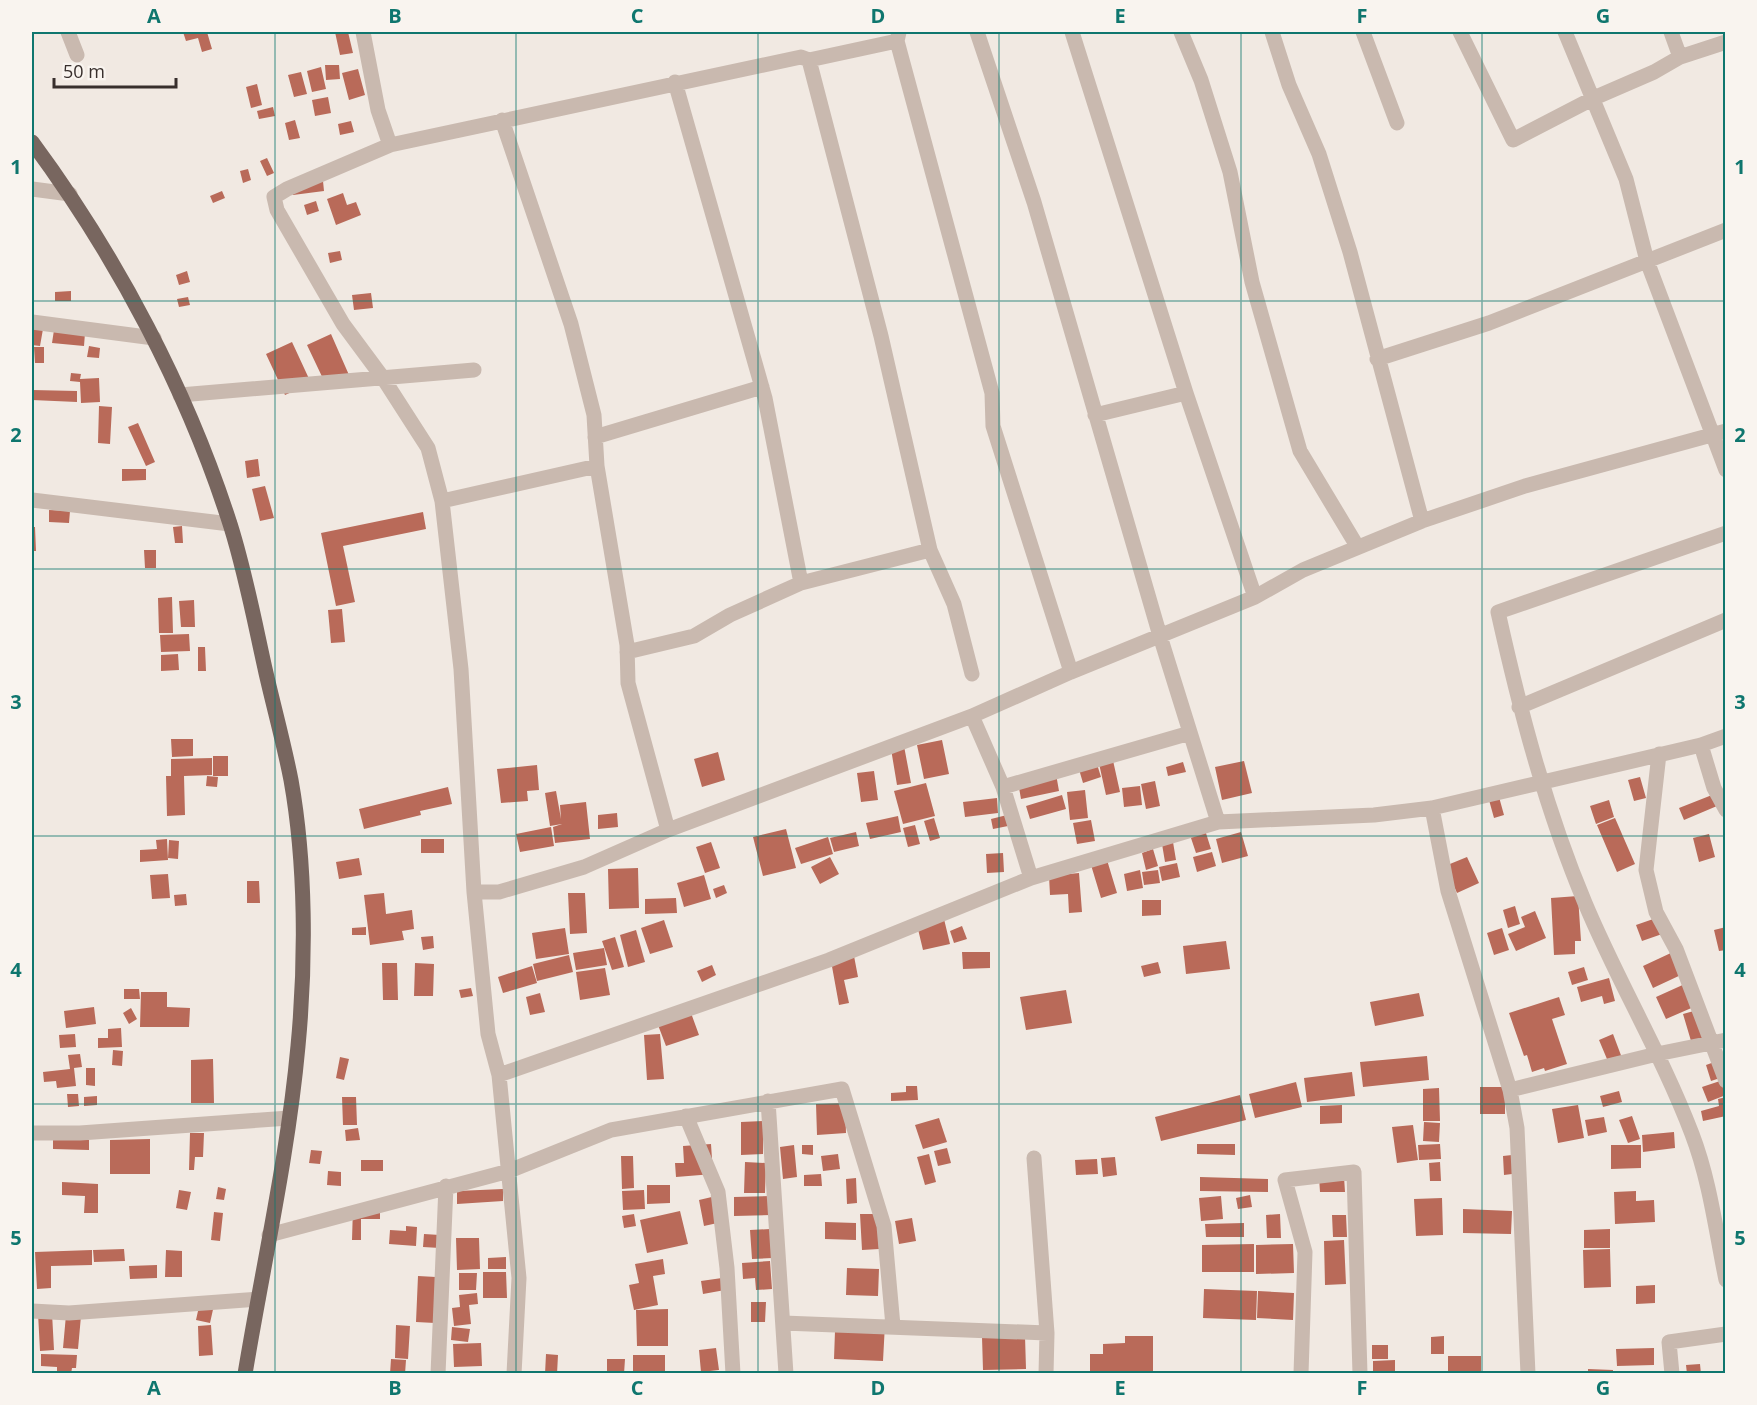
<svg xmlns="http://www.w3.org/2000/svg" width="1757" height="1405" viewBox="0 0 1757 1405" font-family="'Open Sans',sans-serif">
<rect width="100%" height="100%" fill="#f1e9e2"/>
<path fill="#b96a59" d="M183,32h24l5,17 -10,3 -4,-14 -12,3z
M335,32h13l5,21 -13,2z
M325,65h14l1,14 -14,1z
M321,67l5,22 -14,3 -5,-21z
M358,69l7,26 -16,5 -7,-27z
M301,72l6,22 -13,3 -6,-22z
M257,84l5,21 -11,3 -5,-21z
M328,97l3,16 -16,3 -3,-16z
M273,107l2,9 -16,3 -2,-8z
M295,120l5,18 -11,2 -4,-17z
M351,121l3,11 -14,3 -2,-11z
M267,158l7,15 -7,3 -7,-15z
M248,169l3,11 -8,3 -3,-12z
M323,181l1,10 -31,4 -2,-11z
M222,191l3,7 -12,5 -3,-7z
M343,193l4,12 9,-3 5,13 -25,10 -9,-26z
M316,201l3,10 -12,4 -3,-10z
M340,251l2,9 -12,3 -2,-10z
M187,271l3,11 -11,3 -3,-10z
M71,291v10h-16v-9z
M371,293l2,15 -19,2 -2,-15z
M188,297l2,8 -11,2 -2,-8z
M32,327l11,2 -3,17 -8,-1z
M54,330l31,3 -1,13 -32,-3z
M331,334l18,41 -23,10 -19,-40z
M292,342l19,41 -26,12 -19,-41z
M89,346l11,2 -1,10 -12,-1z
M34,347h10v16h-9z
M71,373l10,1 -1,5 19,-1 1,24 -19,1 -1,-21 -10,-1z
M32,390l45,1v11l-45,-2z
M99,406l13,1 -2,37 -12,-1z
M138,423l17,39 -9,4 -18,-39z
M258,459l2,17 -13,2 -2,-17z
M122,469h24v11l-24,1z
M265,486l9,32 -14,3 -8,-32z
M49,510l21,1 -1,12 -20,-1z
M423,512l3,17 -83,17 12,56 -19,4 -15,-73z
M182,526l1,17h-8l-2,-16z
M32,527h3l1,24h-4z
M144,550h12v18h-11z
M172,597l1,36h-14l-1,-35z
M194,600l1,27h-14l-2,-26z
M342,609l3,33 -14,1 -3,-33z
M189,634l1,17 -29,1 -1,-17z
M198,647h7l1,24h-8z
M178,654l1,16 -18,1v-16z
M171,739h22v17l-21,1z
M942,740l7,34 -25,5 -7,-34z
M904,746l7,37 -14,2 -6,-36z
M718,752l7,28 -23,7 -8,-28z
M213,756h15v20h-15z
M1112,756l8,36 -14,3 -8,-36z
M212,758v17l-28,1 1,39 -18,1 -1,-40h5v-17z
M1096,761l5,16 -18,6 -5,-17z
M1244,761l8,32 -30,7 -7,-33z
M1183,762l3,10 -18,4 -2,-9z
M537,765l2,25 -12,1 1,10 -27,2 -4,-34z
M874,771l4,29 -17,2 -4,-29z
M1056,774l3,17 -38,8 -3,-17z
M207,776l11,1 -1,10 -11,-1z
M1640,777l6,21 -12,3 -6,-21z
M1155,781l5,25 -14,3 -5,-25z
M926,783l9,33 -32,8 -9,-33z
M1140,786l2,19 -18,2 -2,-19z
M448,787l4,17 -32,7 1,4 -57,14 -5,-20z
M1085,790l3,28 -18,2 -3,-28z
M556,791l5,28 -1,-14 26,-3 4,37 -35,4 -2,-16 9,-3 -12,2 -5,-33z
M1062,795l4,14 -36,10 -4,-13z
M1712,795l5,11 -33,14 -5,-12z
M1499,797l5,18 -10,3 -5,-18z
M997,798l1,15 -33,4 -2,-15z
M1609,800l5,17 -18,7 -6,-18z
M617,813l1,14 -20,2v-14z
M1011,814l2,11 -20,4 -2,-10z
M898,816l3,16 -31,7 -4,-16z
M934,818l6,20 -10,3 -6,-20z
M1615,818l20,46 -18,8 -20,-47z
M1091,820l4,21 -18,3 -4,-21z
M915,825l5,19 -12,3 -5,-19z
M551,827l3,19 -34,6 -4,-18z
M786,829l10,39 -33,8 -10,-39z
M1205,830l6,19 -15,4 -6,-18z
M856,832l3,14 -25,6 -4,-14z
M1241,832l7,24 -26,7 -6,-24z
M1709,834l6,23 -16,5 -6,-24z
M828,837l5,17 -32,10 -6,-16z
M167,839l1,21 -28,2v-12l17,-1 -1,-9z
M421,839h23v14h-23z
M169,840l10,1 -1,18 -10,-1z
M711,842l9,26 -15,5 -9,-26z
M1173,842l3,18 -11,2 -3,-18z
M1153,849l5,17 -12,4 -4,-17z
M1212,852l4,14 -19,6 -4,-15z
M1003,853l1,19 -17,1 -1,-19z
M830,857l9,17 -19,10 -9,-17z
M1467,857l12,26 -22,10 -12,-27z
M359,858l3,17 -23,4 -3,-17z
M1107,860l10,33 -16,5 -10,-33z
M1177,863l3,14 -18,4 -3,-14z
M638,868l1,40 -30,1 -1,-40z
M1140,870l3,18 -16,3 -3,-17z
M1158,870l2,13 -16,2 -2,-13z
M1079,873l3,39 -13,1 -1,-19 -18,1 -1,-19z
M168,874l2,24 -18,1 -2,-24z
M704,875l7,24 -27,8 -7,-24z
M247,881h12l1,22h-13z
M724,885l3,8 -11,5 -3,-9z
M384,893l2,21 26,-4 2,19 -12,2 2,9 -34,5 -6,-50z
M568,893h17l2,40 -17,1z
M186,894l1,11 -12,1 -1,-11z
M1578,896l3,45h-6v13l-21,1 -3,-57z
M676,898l1,15 -32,1v-15z
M1142,900h19v15l-19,1z
M1515,906l5,18 -12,4 -5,-18z
M1535,911l11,27 -30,13 -8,-17 17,-7 -4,-10z
M1659,917l6,16 -23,8 -6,-16z
M944,919l6,25 -27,6 -6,-25z
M664,920l9,27 -23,7 -9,-26z
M962,926l5,13 -13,4 -4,-12z
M366,927v8h-14v-7z
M1726,927v23l-7,1 -5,-21z
M565,928l4,26 -33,5 -4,-26z
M1502,928l7,22 -15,5 -7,-22z
M636,930l9,32 -17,5 -8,-32z
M433,936l1,12 -11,2 -2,-13z
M615,937l9,30 -12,3 -10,-29z
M1226,941l4,28 -44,5 -3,-28z
M604,948l3,17 -31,5 -3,-17z
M962,952h28v16l-27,1z
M1673,952l10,22 -30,14 -10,-22z
M569,955l4,17 -36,9 -4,-17z
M854,956l4,21 -14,3 5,23 -10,2 -8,-44z
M1158,962l3,11 -17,4 -3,-11z
M382,963h15l1,37h-15z
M415,963l19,1 -1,32h-19z
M712,965l4,10 -14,7 -5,-11z
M532,966l5,17 -34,10 -5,-16z
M1584,967l4,13 -16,5 -4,-13z
M605,968l5,27 -30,5 -4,-28z
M1609,978l6,23 -11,3 -2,-8 -21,6 -4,-15z
M1687,983l9,23 -30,13 -10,-22z
M471,988l2,8 -12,2 -2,-8z
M124,989h15l1,10h-16z
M1066,990l6,33 -46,7 -6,-33z
M141,992h26v15l23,1 -1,19h-49z
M540,993l5,19 -15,3 -4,-18z
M1419,993l5,23 -49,10 -5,-24z
M1559,997l6,18 -13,4 15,45 -22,7 -1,-3 -12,4 -5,-17 -3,1 -15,-43z
M94,1007l2,17 -30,4 -2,-17z
M131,1008l6,11 -8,5 -6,-11z
M1701,1009l10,37 -17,5 -11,-37z
M691,1013l8,22 -33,11 -8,-21z
M121,1028l1,19 -24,1v-10h10v-9z
M75,1034l1,13 -16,1 -1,-13z
M660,1034l4,45 -17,1 -3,-45z
M1613,1034l12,32 -13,5 -13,-31z
M113,1050l10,1 -1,15 -10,-1z
M80,1054l2,13 -8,1 2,18 -19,2 -1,-7 -12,1 -1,-10 27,-3 -2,-14z
M1427,1056l2,24 -66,7 -3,-25z
M340,1057l9,2 -5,21 -8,-2z
M213,1059l1,44h-23v-43z
M1720,1060l6,16 -15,5 -5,-16z
M86,1068h9v18l-9,-1z
M1352,1072l3,24 -48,6 -3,-24z
M1726,1079v16l-18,7 -6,-15z
M1296,1082l6,25 -47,11 -6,-24z
M906,1086h11l1,14 -27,1v-8l15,-1z
M1480,1087h25v27h-25z
M1439,1088l1,33h-17v-32z
M1619,1091l3,11 -19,5 -3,-11z
M67,1094h11l1,12 -11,1z
M1240,1095l6,25 -85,21 -6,-24z
M97,1096v9l-13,1v-9z
M342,1097h14l1,28h-14z
M1726,1097v19l-23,5 -2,-10 18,-5 -1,-7z
M845,1103l1,30 -29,2 -1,-31z
M1342,1105v18l-22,1v-18z
M1578,1105l6,33 -26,5 -6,-34z
M1632,1116l8,23 -12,4 -9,-23z
M1604,1117l3,15 -19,4 -3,-16z
M939,1118l8,24 -24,7 -8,-24z
M763,1121v33l-22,1v-33z
M1424,1122l16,1 -1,19 -16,-1z
M1413,1125l5,35 -21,3 -5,-36z
M358,1128l2,12 -14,1 -1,-11z
M1674,1132l1,16 -32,4 -1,-17z
M190,1133h14l-1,24h-8l-1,13h-5z
M53,1139l36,1v10l-36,-1z
M150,1139v35h-40v-34z
M711,1144l2,30 -37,3 -1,-14h9l-1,-17z
M1197,1144h38v11l-38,-1z
M1440,1144l1,15 -22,1 -1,-15z
M794,1145l3,32 -14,2 -3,-32z
M802,1145h11v10l-11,-1z
M1611,1145h30v23l-30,1z
M947,1148l4,15 -13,3 -4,-15z
M311,1150l11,1 -2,13 -11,-1z
M838,1154l2,15 -17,2 -2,-15z
M929,1154l7,28 -11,3 -8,-28z
M1512,1155v19l-8,1 -1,-19z
M621,1156h12l1,32 -12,1z
M1115,1157l2,18 -14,2 -2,-19z
M1097,1159l1,15 -22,1 -1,-15z
M361,1160h22v11h-22z
M745,1162l21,1 -1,30h-21z
M1440,1162l1,19h-11l-1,-18z
M328,1171l13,1v14l-14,-1z
M821,1174l1,12h-18v-11z
M1200,1177l68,2v13l-68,-1z
M1319,1177h25l1,15h-25z
M856,1178l1,25 -10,1 -1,-25z
M62,1182l36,2v29h-14l1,-17 -23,-1z
M647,1185h23v18l-23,1z
M218,1187l8,2 -2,11 -8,-1z
M503,1189v12l-46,3v-13z
M179,1190l12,2 -4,18 -11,-2z
M644,1190l1,19 -22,1 -1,-19z
M1636,1191v10l18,-1 1,22 -40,2 -1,-32z
M1250,1195l2,12 -14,2 -2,-11z
M716,1196l6,26 -18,4 -5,-26z
M771,1196v19l-37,1v-19z
M1221,1196l2,23 -22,2 -2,-23z
M1442,1198l1,37 -27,1 -2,-37z
M353,1207l27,1v11h-19v21h-9z
M1463,1209l49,2 -1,23 -48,-1z
M680,1211l8,33 -41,9 -7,-33z
M214,1212l9,1 -3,28 -9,-1z
M634,1214l2,12 -12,2 -2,-12z
M860,1214h17l2,35 -17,1z
M1280,1214l1,24h-14l-1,-23z
M1332,1215h14l1,22h-14z
M912,1218l4,23 -17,3 -4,-23z
M825,1222l31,1v17l-31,-1z
M1244,1223v14h-38l-1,-13z
M406,1226l11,1 -1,19 -27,-2 1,-14 16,1z
M770,1229l2,29 -20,1 -2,-29z
M1610,1229v19h-26v-18z
M424,1234l16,1v13l-17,-1z
M456,1238h23l1,31 -23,1z
M1344,1240l2,44 -21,1 -1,-44z
M1254,1244v28h-52v-27z
M1293,1244l1,29 -38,1v-29z
M124,1249l1,12 -31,1 -1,-12z
M1610,1249l1,38 -27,1 -1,-38z
M92,1250v15l-41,1v22l-14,1 -2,-37z
M166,1250l16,1v26h-17z
M506,1257v12h-18v-11z
M663,1259l2,15 -12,2 5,29 -24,5 -5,-25 10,-2 -4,-19z
M770,1261l2,28 -16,1 -1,-12 -12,1 -1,-16z
M157,1265v13l-27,1 -1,-13z
M847,1268l32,1 -1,27 -32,-1z
M483,1272h23l1,26h-24z
M459,1273h18l-1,17h-17z
M418,1276l18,1 -1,46 -19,-1z
M722,1278l3,12 -22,4 -2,-13z
M1655,1285v18l-19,1v-18z
M1204,1289l53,2 -1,29 -53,-2z
M1258,1291l36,2 -1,27 -36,-2z
M477,1293l1,11 -9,1 2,19 -17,2 -2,-18 8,-1 -1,-12z
M200,1302l14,3 -4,18 -14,-3z
M751,1302h15l-1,20h-14z
M668,1309v37h-31l-1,-36z
M38,1313h14l2,37 -14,1z
M66,1315l15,1 -3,33 -15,-1z
M885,1324l-2,37 -49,-2 1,-28z
M211,1325l2,30 -14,1 -1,-30z
M396,1325l14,1 -2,33 -13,-1z
M452,1327l18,2 -2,13 -17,-2z
M1025,1336l1,33 -43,1 -1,-33z
M1125,1336h28v38l-63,-1v-19h13v-10l22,-1z
M1444,1336v18h-13v-17z
M481,1343l1,23 -28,1 -1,-23z
M1372,1345h16v14h-16z
M716,1348l3,22 -18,2 -2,-22z
M1654,1348v17l-37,1 -1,-17z
M41,1354l36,1 -1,13h-4l-1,6h-14v-7l-16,-1z
M546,1354l12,1 -1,19h-12z
M633,1355h32v16l-32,3z
M1448,1356h33v18h-33z
M391,1359l15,1 -1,14h-15z
M607,1359h18l-1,15h-17z
M1395,1360v11l-22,1v-11z
M1700,1364l1,10h-14l-1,-9z
M1588,1369l25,1v4h-25z"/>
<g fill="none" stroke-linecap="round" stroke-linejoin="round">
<path stroke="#c9b9af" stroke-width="15" d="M68,32l9,23
M363,32l15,78 12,35
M899,32l-2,9 95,352 1,33 78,246
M977,32l57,170 126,434 58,186
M1072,32l114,361 69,204
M1181,32l20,48 29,92 22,110 48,169 57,95
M1272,32l17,53 30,69 31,98 72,269
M1363,32l34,91
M1460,32l53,108 81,-42 60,-26 26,-15 46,-15
M1565,32l61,147 21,82 79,209
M1671,32l9,25
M809,60l72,276 49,214 24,54 18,70
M675,82l90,316 36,185
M502,120l69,204 23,91 3,51 30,179 1,38 40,147
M32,189l38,5
M32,322l122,16
M1377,359l112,-36 237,-93
M180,395l294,-25
M1095,415l91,-22
M595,437l167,-50
M32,500l198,24
M442,501l155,-35
M1726,533l-228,79c22,99 48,198 87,291 33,79 77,152 107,231 18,47 24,98 34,146
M627,652l67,-16 36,-21 71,-32 129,-33
M1519,707l207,-87
M972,716l31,71 28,91
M1701,745l13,43 12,22
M1659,754l-13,116 10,42 20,37 50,132
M1003,787l187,-54
M1432,808l16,83 62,199 7,38 11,246
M474,892h25l85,-25 84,-37 304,-114 99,-44 184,-75 48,-27 119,-49 103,-35 201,-55
M499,1075l330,-115 202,-82 187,-56 156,-7 58,-7 269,-63 25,-9
M1510,1090l147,-36 69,-14
M768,1101l18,273
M686,1116l32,76 9,76 6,106
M32,1133h48l209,-15
M1034,1158l13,175 -1,41
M269,1235l240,-64 102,-41 231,-41 42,137 9,100
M32,1311l37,2 189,-14
M783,1323l264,10
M438,1374l8,-188
M514,1374l5,-96 -20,-203 -11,-41 -14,-142 -13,-223 -19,-168 -14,-53 -45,-70 -40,-54 -66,-114 -3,-13 13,-8 103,-44 411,-88 8,3 88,-19
M1301,1374l4,-122 -20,-72 69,-8 6,202
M1672,1374l-3,-32 57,-8"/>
<path stroke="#78665f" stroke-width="15" d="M32,142c85,115 156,249 199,385 15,48 24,97 35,146 8,35 18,71 25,107 15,84 15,182 7,266 -10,110 -35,219 -53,328"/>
</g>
<path fill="none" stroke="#0f766e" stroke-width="1.5" stroke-opacity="0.55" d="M275,32v1342M516,32v1342M758,32v1342M999,32v1342M1241,32v1342M1482,32v1342M32,301h1694M32,569h1694M32,836h1694M32,1104h1694"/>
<rect width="1757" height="1405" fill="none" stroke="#f9f4ef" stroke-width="66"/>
<path d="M54 78v9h122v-9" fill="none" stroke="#382f2c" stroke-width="3"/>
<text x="63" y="78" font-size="18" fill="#382f2c" stroke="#f9f4ef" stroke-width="4.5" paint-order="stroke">50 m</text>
<rect x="33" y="33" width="1691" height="1339" fill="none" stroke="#0f766e" stroke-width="2"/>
<g font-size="20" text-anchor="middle" font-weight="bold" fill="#0f766e">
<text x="154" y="23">A</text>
<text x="395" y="23">B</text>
<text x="637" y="23">C</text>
<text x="878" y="23">D</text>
<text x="1120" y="23">E</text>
<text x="1362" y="23">F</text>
<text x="1603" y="23">G</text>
<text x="16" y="174">1</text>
<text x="1740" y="174">1</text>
<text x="16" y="442">2</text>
<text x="1740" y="442">2</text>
<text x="16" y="709">3</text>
<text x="1740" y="709">3</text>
<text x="16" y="977">4</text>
<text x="1740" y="977">4</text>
<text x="16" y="1245">5</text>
<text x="1740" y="1245">5</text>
<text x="154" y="1395">A</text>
<text x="395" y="1395">B</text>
<text x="637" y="1395">C</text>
<text x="878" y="1395">D</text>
<text x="1120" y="1395">E</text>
<text x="1362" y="1395">F</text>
<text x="1603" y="1395">G</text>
</g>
</svg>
